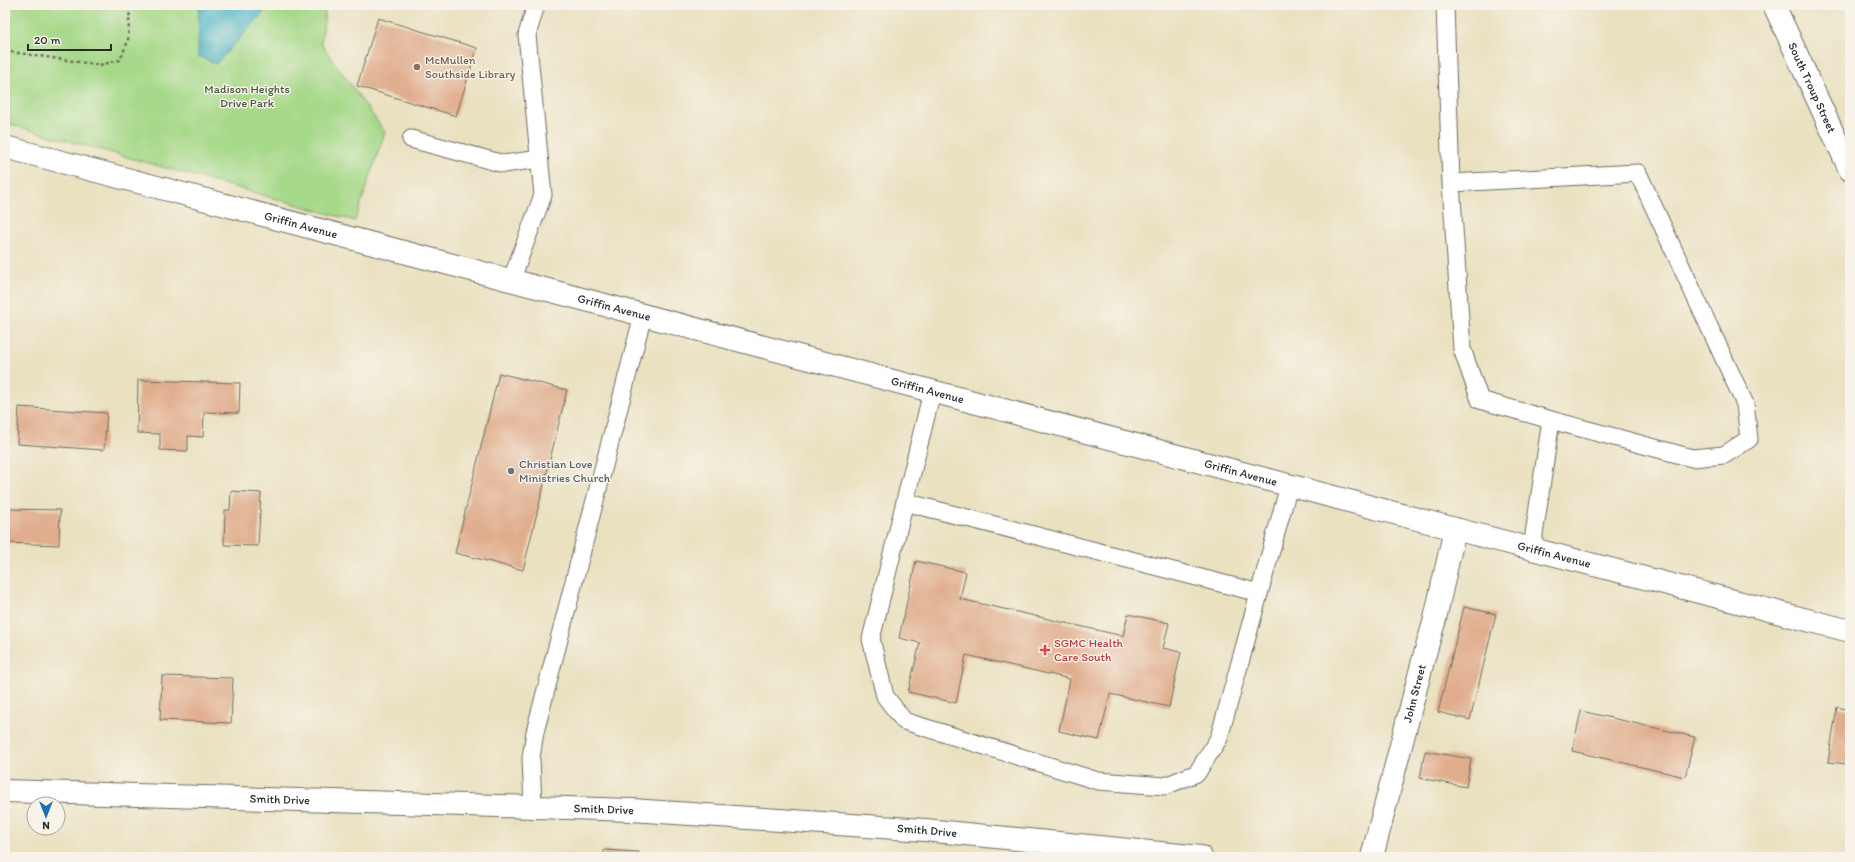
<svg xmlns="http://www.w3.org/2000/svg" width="1855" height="862" viewBox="0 0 1855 862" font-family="Itim,sans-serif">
<rect width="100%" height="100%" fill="#f7f3e8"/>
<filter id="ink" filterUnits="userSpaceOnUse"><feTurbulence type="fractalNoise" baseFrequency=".025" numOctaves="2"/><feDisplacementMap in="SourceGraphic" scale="8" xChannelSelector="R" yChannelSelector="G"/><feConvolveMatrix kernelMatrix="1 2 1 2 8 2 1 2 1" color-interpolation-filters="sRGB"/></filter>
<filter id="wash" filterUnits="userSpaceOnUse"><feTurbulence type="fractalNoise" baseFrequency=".012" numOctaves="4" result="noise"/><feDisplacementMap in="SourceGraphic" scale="16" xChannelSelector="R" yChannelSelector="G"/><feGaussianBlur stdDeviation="0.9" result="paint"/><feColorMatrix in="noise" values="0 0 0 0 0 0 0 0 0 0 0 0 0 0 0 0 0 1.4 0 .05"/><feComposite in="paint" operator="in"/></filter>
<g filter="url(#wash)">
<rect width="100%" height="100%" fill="#eae1c1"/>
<path fill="#a5d888" stroke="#68825a" d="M5,5h321l-5,39 64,88 -30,89 -350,-98z"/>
<path fill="#46b2c3" stroke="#386e77" d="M199,5h65v7l-48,52 -18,-8z"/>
<g id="blocks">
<path fill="#e0ae8e" d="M378,18l99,30 -21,68 -99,-30z
M499,373l68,17 -44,180 -68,-17z
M138,380l102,3 -1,30 -35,-1 -1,25 -15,-1v15l-28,-1v-16l-23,-1z
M19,407l88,6 -3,37 -87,-6z
M231,491l30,2 -3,53 -34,-1 1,-35h5z
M5,509l55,1 -1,35 -54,-2z
M916,561l50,11 -6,27 163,37 5,-22 41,9 -6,25 18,4 -12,55 -59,-13 -11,46 -40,-9 11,-52 -104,-24 -10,48 -48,-11 12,-49 -21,-5z
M1464,607l32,7 -26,106 -32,-8z
M162,676l71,2 -2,45 -71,-3z
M1837,707l13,3v45l-2,9 -20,-2z
M1581,711l114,26 -10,40 -113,-26z
M1425,751l46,8 -5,28 -46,-9z
M604,850l35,2v5h-35z
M571,854v3h-32v-1z"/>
</g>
</g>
<g filter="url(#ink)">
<use href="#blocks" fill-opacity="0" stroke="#6e6b60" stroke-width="1"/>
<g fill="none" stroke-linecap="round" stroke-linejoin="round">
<defs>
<path id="lane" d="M1445,5l6,178
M411,139l93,25 35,-5
M511,281l32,-86 -16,-160 9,-30
M932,392l-61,247 14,57 19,25 194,60 67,5 32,-13 22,-35 70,-252
M905,502l354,91
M1532,548l19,-128 141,38 32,-3 25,-16 -4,-35 -107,-231 -187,10 11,166 18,51 71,20
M533,807l-2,-49 4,-26 108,-417"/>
<g id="street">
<path id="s1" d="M1774,5l76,165"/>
<path id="s2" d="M5,791l627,19 293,20 276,27"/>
<path id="s3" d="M1372,857l52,-200 11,-38 20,-90"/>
</g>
<g id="secondary">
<path id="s4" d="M5,147l1450,382 395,102"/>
</g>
</defs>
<use href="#lane" stroke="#6e6b60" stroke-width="19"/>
<use href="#street" stroke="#6e6b60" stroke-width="24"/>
<use href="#secondary" stroke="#6e6b60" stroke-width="24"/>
<path stroke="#6e6b60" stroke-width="2.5" stroke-dasharray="3 3" stroke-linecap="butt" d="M5,51l95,14 20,-5 8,-19 2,-36"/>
<use href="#lane" stroke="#fff" stroke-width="17"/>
<use href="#street" stroke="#fff" stroke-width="22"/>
<use href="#secondary" stroke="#fff" stroke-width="22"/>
</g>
</g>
<circle fill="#8d6e63" stroke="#f7f3e8" stroke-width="1.5" cx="417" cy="67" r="4"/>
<circle fill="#6b7280" stroke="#f7f3e8" stroke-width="1.5" cx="511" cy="471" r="4"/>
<path fill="#e0444e" stroke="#f7f3e8" stroke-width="1.5" d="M1043 644h4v4h4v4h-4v4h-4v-4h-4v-4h4z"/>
<g text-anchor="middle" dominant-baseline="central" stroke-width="3" stroke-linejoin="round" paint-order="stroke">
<g font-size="12" fill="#785e54" stroke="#f7f3e8" text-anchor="start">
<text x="425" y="60">McMullen<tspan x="425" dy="14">Southside Library</tspan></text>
</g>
<g font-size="12" fill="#2b2b2b" stroke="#f7f3e8">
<text stroke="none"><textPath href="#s1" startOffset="91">South Troup Street</textPath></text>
<text stroke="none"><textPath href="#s4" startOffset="306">Griffin Avenue</textPath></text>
<text stroke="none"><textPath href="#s4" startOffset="630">Griffin Avenue</textPath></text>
<text stroke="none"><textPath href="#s4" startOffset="954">Griffin Avenue</textPath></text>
<text stroke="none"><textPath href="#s4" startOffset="1278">Griffin Avenue</textPath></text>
<text stroke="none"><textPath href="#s4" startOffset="1602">Griffin Avenue</textPath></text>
<text stroke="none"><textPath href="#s3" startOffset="169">John Street</textPath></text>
<text stroke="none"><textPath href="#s2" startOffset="275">Smith Drive</textPath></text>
<text stroke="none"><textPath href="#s2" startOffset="599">Smith Drive</textPath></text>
<text stroke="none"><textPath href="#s2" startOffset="923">Smith Drive</textPath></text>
</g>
<g font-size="12" fill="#4a5642" stroke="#f7f3e8">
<text x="247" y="89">Madison Heights<tspan x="247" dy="14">Drive Park</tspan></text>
</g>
<g font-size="12" fill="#5b616d" stroke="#f7f3e8" text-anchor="start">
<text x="519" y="464">Christian Love<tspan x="519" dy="14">Ministries Church</tspan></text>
</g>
<g font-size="12" fill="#be3a42" stroke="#f7f3e8" text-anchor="start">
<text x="1054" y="643">SGMC Health<tspan x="1054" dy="14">Care South</tspan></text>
</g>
</g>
<rect width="1855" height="862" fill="none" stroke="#f7f3e8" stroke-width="20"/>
<g transform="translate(46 816) rotate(180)"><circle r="19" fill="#f7f3e8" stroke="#a5a39c"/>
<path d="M0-3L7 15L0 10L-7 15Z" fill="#1f6fb2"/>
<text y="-6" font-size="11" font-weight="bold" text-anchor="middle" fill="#2b2b2b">N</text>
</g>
<path d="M28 44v6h83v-6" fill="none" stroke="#2b2b2b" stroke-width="2"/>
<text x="34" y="44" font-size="12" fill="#2b2b2b" stroke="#f7f3e8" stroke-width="3" paint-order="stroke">20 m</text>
</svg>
